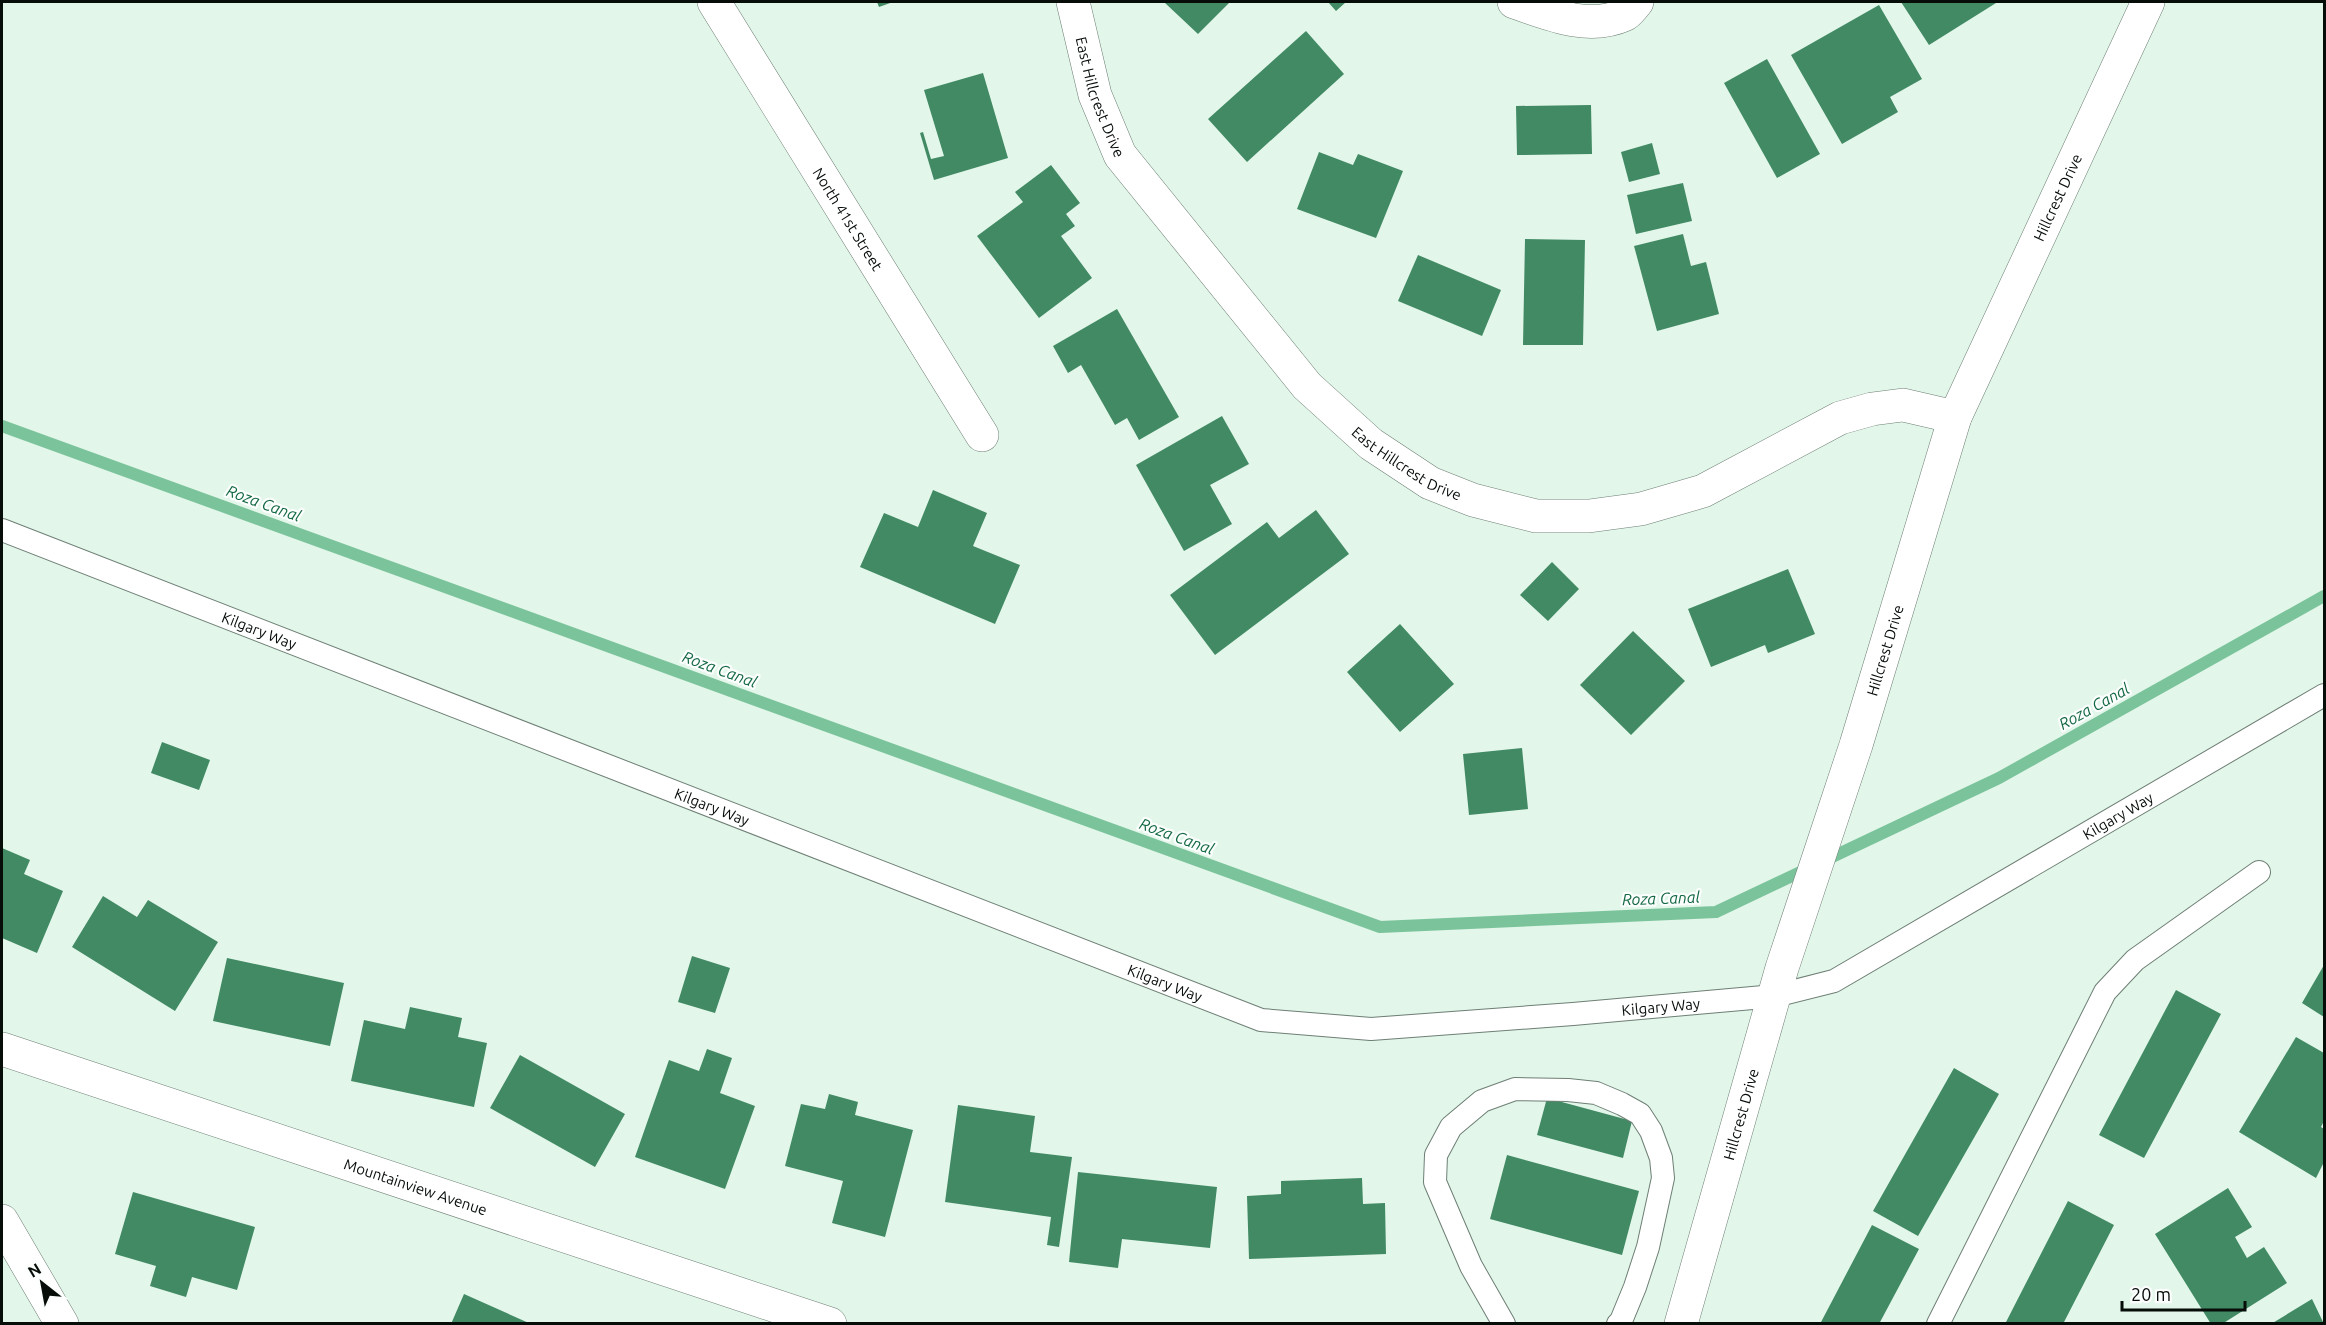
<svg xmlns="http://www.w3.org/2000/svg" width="2326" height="1325" viewBox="0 0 2326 1325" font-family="Ubuntu,sans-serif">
<rect width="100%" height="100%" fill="#e2f6ea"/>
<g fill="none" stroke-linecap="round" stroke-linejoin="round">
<path stroke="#7bc49b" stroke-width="12" d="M2,426l1378,501 336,-15 283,-134 325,-182"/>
</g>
<path fill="#418a64" d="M877,2h16l-14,5z
M1164,2h66l-32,32z
M1328,2h18l-10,9z
M1901,2h94l1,1 -67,42z
M1879,5l43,74 -32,18 8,15 -56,32 -51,-89z
M1306,31l38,43 -97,88 -39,-43z
M1767,59l53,95 -43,24 -53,-95z
M983,73l25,85 -74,22 -14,-47 3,-1 8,27 13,-3 -20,-66z
M1591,105l1,49 -75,1 -1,-49z
M1652,143l8,31 -31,8 -8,-30z
M1319,152l34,13 5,-11 45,17 -27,67 -79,-29z
M1051,165l29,38 -14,11 9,12 -14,10 31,42 -53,40 -62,-82 46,-34 -8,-10z
M1683,183l9,38 -56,13 -9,-39z
M1683,234l8,32 15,-4 13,52 -62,17 -23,-85z
M1525,239l60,1 -2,105h-60z
M1418,255l83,35 -19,46 -84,-35z
M1117,309l62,108 -40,23 -12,-22 -12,7 -34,-60 -13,8 -15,-27z
M1222,416l27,48 -39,21 22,39 -48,27 -48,-86z
M933,490l54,23 -14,33 47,19 -25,59 -135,-57 24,-54 34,14z
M1316,510l33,44 -134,101 -45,-60 97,-73 12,16z
M1552,562l27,27 -31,32 -28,-26z
M1788,569l27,65 -47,19 -3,-8 -54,22 -23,-58z
M1400,624l54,60 -54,48 -53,-60z
M1633,631l52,50 -54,54 -51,-50z
M162,742l48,18 -11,30 -48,-17z
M1522,748l6,61 -59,6 -6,-61z
M2,848l28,12 -6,14 39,17 -26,62 -35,-15z
M103,896l34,21 11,-17 70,42 -43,69 -103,-64z
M692,956l38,12 -15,45 -37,-11z
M227,958l117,25 -14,63 -117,-25z
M2324,965v52l-22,-14z
M2176,990l45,24 -77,144 -45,-23z
M410,1007l52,11 -4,19 29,6 -13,64 -123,-26 13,-61 41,9z
M2296,1037l28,16v68l-3,6 3,2v33l-8,16 -77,-46z
M707,1049l25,9 -12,35 35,13 -30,83 -90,-32 34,-97 30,11z
M520,1055l105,59 -30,53 -105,-59z
M1954,1068l45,26 -81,142 -45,-25z
M829,1094l29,8 -3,13 58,15 -28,107 -53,-14 11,-42 -58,-15 16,-62 24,5z
M1547,1098l85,23 -9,37 -86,-23z
M958,1105l77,11 -5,36 42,5 -13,90 -12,-2 4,-28 -106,-15z
M1507,1155l132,36 -17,64 -132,-36z
M1078,1172l139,15 -7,61 -88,-9 -4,29 -49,-6z
M1362,1178l1,26 22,-1 1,51 -137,5 -2,-63 34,-2v-13z
M2228,1188l24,39 -17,10 12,21 17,-11 23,36 -65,41h-11l-56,-90z
M133,1192l122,35 -18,63 -45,-13 -6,20 -36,-11 6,-20 -41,-12z
M2068,1201l46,24 -51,99h-58z
M1872,1225l47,24 -40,75h-59z
M464,1294l67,30h-80z
M2312,1299l12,25h-53z"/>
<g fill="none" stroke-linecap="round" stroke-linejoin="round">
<defs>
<g id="service">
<path id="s1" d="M2,530l1259,490 110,9 202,-15 202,-18 59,-15 490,-286"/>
<path d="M1504,1324l-33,-58 -36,-84 1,-27 15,-28 31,-26 33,-12 53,1 28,3 26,11 18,10 11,17 10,27 2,20 -15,69 -13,40 -14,34 -3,3"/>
<path d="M1938,1324l167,-332 30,-32 124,-88"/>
</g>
<g id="minor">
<path id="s2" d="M714,2l268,433"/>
<path id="s3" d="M1073,2l22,93 25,60 187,231 64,58 59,39 43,17 63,16h53l52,-7 62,-18 137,-73 32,-9 31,-4 52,12"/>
<path d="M1514,2c35,12 74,29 110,13 5,-2 9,-9 13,-13"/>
<path id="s4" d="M2,1049l828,275"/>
<path d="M2,1221l60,103"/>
<path id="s5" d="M1681,1324l101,-356 74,-223 99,-328 193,-415"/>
</g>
</defs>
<use href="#service" stroke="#6e7f75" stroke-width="24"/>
<use href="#minor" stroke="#6e7f75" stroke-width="34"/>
<use href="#service" stroke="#fff" stroke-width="22"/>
<use href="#minor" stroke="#fff" stroke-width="33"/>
</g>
<g text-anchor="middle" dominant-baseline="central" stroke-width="4.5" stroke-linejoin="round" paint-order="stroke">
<g font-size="15" fill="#070d09" stroke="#fbfefc">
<text stroke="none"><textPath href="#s3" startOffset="99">East Hillcrest Drive</textPath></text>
<text stroke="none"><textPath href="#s5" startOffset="1190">Hillcrest Drive</textPath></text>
<text stroke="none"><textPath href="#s2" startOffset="255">North 41st Street</textPath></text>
<text stroke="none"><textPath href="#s3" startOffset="585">East Hillcrest Drive</textPath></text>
<text stroke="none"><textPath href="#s1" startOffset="276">Kilgary Way</textPath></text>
<text stroke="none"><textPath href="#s5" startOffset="704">Hillcrest Drive</textPath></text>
<text stroke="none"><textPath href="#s1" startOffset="762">Kilgary Way</textPath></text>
<text stroke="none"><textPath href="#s1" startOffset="2256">Kilgary Way</textPath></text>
<text stroke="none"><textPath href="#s1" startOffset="1248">Kilgary Way</textPath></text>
<text stroke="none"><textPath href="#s1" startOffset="1752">Kilgary Way</textPath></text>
<text stroke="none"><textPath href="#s5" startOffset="218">Hillcrest Drive</textPath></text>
<text stroke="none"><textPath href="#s4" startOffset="436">Mountainview Avenue</textPath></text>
</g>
<g font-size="16" font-style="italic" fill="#126843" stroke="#fbfefc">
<text transform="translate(264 503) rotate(20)">Roza Canal</text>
<text transform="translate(720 669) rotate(20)">Roza Canal</text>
<text transform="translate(2094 706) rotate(-29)">Roza Canal</text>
<text transform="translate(1177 836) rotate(20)">Roza Canal</text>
<text transform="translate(1661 898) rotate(-2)">Roza Canal</text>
</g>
</g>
<rect width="2326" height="1325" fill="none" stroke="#070d09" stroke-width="6"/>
<g transform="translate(42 1283) rotate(329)" stroke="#fbfefc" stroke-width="4.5" paint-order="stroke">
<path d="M0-4.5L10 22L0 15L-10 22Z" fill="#070d09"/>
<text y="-9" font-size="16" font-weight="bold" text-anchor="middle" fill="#070d09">N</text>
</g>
<path d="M2122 1301v9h123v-9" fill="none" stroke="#070d09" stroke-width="3"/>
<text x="2131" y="1301" font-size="18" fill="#070d09" stroke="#fbfefc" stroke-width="4.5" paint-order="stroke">20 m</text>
</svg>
